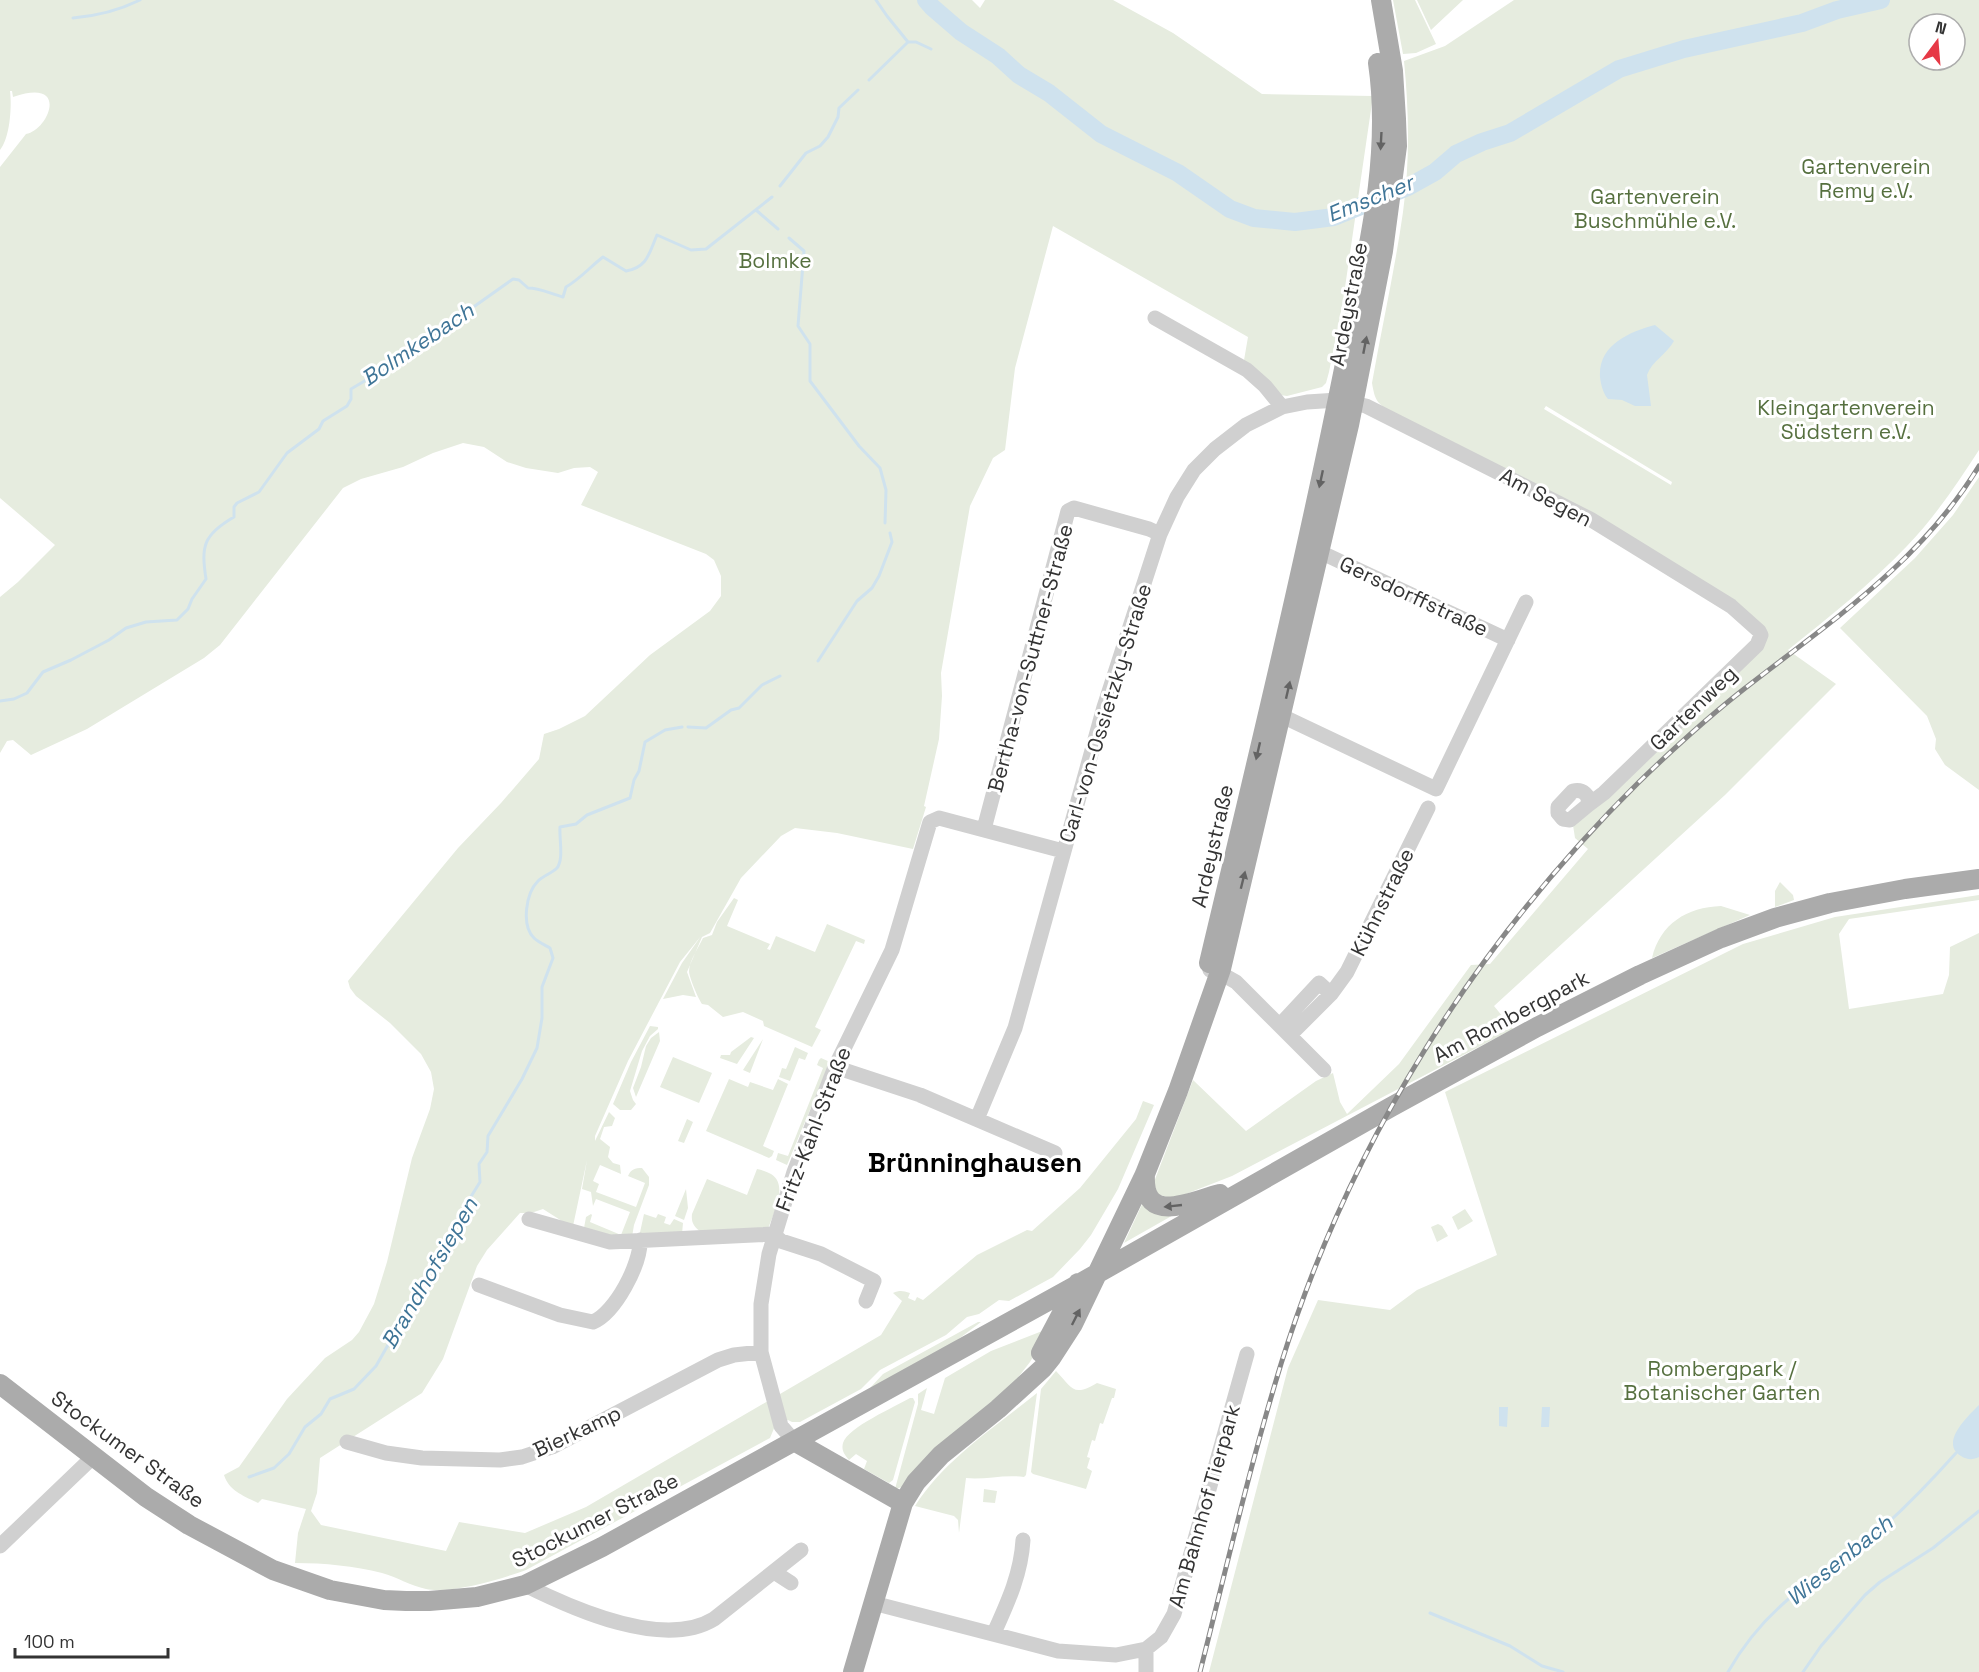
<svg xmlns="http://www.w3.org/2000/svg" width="1979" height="1672" viewBox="0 0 1979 1672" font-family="'Space Grotesk',sans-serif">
<rect width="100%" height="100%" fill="#fff"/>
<path fill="#e6ecdf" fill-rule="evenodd" d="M0,0h972l8,8 5,-8h128l60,33 89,61 111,2 -30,205 -14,71 -3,11 -4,4 -35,9 -7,-1 -37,-29 5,-29 -195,-111 -38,142 -10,82 -12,8 -23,48 -29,167 1,23 -3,43 -15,67 2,1 -13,42 -76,-16 -42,-5 -14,8 -40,42 -31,55 -8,4 -15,35 9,25 -13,-2 -20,4 19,-36 19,-27 -21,26 -52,99 -33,75v5l14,-29 6,6 -3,8 -8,1 -4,12 10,8 -2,10 5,6 7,2 1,9 -21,-9 -7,16 6,3 -3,8 40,15 9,-24 -17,-7c3,-7 7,-8 14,-8l7,9v8l-15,40 -2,12 -23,1 -25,-10 2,-11 5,-3 1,1 -2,7 31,13 9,-23 -34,-13 -3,7 -2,-14 -9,-3 5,-29 -14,66 -8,-3 -22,-14 -12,4h-11l-33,37 -10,16 -34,93 -21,34 -102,65 -3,35 -6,18 10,14 125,26 13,-29 66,11 61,-26 295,-172 21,-34 -9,-8c7,-3 10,-2 17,0l-2,5 7,3 2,-4 6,3 54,-45 50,-25 5,1 48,-43 56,-69 7,-18 11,4 -36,84 -27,46 -11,14 -27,28 -44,24 -10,-1 -20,14 -12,3 -21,18 -66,35 -19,19 -61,33h-8l-4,-2 -13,6 -5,12 -244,132c-25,9 -74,24 -100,19 -15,-3 -29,-12 -44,-16 -28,-7 -57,-10 -87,-10l3,-30 8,-24 -44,-10 -4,4c-14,-7 -29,-12 -34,-28l15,-8 48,-68 38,-41 27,-18 7,-8 15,-28 13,-42 25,-104 18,-49 4,-20 -3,-17 -10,-18 -31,-31 -34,-27 -6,-8 -2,-7 110,-133 43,-45 38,-44 5,-25 15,-5 26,-13 65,-61 60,-44 11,-15v-20l-7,-16 -8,-6 -125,-49 17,-33 -8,-5 -16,1 -16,5 -32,-5 -19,-6 -23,-15 -21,-4 -30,10 -30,14 -42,12 -18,9 -123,157 -16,13 -117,71 -56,26 -18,-15 -6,1 -7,12v-156l18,-15 37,-37 -55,-47v-331l26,-33c22,-3 45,-57 -13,-37l-1,-6h-2c2,15 0,47 -10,59z
M1393,0h22l21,44 -20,9 -13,1z
M1417,0h46l-32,30z
M1514,0h465v450c-22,34 -45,68 -72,96 -35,37 -79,72 -119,104l48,34 -111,111 -231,211 19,23 -281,147 -59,23 -16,-5 -3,-12 39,-102 53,51 70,-50 17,-8 7,29 7,12 52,-50 72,-99 19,-1 98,-115 -13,-11 -2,-13 168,-157 19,-43 -368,-212c-15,-10 -17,-12 -20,-30 10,-57 23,-114 31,-171 7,-50 6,-101 1,-151l41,-15zM1919,24h36v36h-36zM1546,406l126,76 -1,3 -127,-76z
M1979,477v313l-34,-25 -10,-16 1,-10 -9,-23 -87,-88 75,-70 38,-43z
M1780,882l13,13 1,5 -19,7v-16z
M1979,895v5l-130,19 -10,15 10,75 94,-15 6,-19 1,-28 29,-14v739h-770l79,-304 30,-68 72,10 27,-20 80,-35 -52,-163 298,-148 92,-27z
M734,898l4,2 -11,26 43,18 -3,5 3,1 6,-14 39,16 12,-28 38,16 -1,4 -8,-3 -41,86 6,3 -9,17 -48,-21 -1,-5 -20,-9 -20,5 -15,-12 -6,-1c-4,-6 -13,-27 -13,-33 0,-10 10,-24 14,-33l9,-3 5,-13z
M1721,906l29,9 -98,43c8,-34 35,-51 69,-52z
M650,1026l8,1v2l-8,7 -8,15 -12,40 3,9 3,4 -5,6h-11l-7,-6 18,-42z
M659,1032l1,9 -24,56 -3,-9 8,-21 5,-21 5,-8z
M751,1037l3,1 -17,26 -17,-6 1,-3h9l1,-3z
M763,1039l-13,34 -7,-3z
M795,1047l13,6 -3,7 -6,-2 -9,23 -11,-4 3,-9 4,1z
M673,1057l39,16 -13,30 -39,-16z
M821,1058l9,4 -43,103 -11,-5 2,-7 10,3 35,-88 -6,-3 2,-5z
M729,1079l19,8 2,-5 23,8 5,-11 10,5 -25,62 11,5 -2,5 -3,2 -63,-27z
M687,1119l6,3 -9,21 -6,-2z
M757,1169c5,1 10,3 14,5 18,11 2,40 -3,55l-68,2c-6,-4 -9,-9 -8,-17l15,-35 40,16z
M686,1189l2,19 -4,12 -9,-4z
M1145,1198l39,11 -60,34z
M1465,1209l8,12 -15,9 -6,-13z
M644,1214l12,4 2,-4 8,3 -2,6 6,2 4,-6 9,4 -1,11 -43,3z
M1438,1224l4,2 6,10 -11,6 -6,-15z
M978,1322h3l-33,25 -78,41 13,-14z
M1050,1328l-20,34 -14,18 -114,107 -7,2 23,-85v-10l9,-6 -6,22 13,4 11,-36 46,-27z
M1056,1371c16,16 16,27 41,12l19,6 -2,9h-2l-9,26 -3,-1 -5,18 -3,-1 -5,17 3,1 -3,10 5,3 -6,18 -53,-15 -2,-2 10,-83z
M1037,1393l-11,82 -2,2c-20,-3 -39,3 -58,1l-7,55 -1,-13 -4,-4 -39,-10c30,-47 79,-78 122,-113z
M910,1398h3l2,4 -22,78 -4,3 -25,-14 3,-8 -11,-7 -7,6c-4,-5 -8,-9 -6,-17 5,-16 52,-36 67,-45z
M984,1489l13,2 -2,12 -12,-1z"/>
<path fill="#cfe2ee" d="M1655,325l19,16c-7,13 -22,20 -27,34l4,31h-16l-13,-6 -14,-1c-5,-6 -7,-14 -8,-22 -2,-32 29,-45 55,-52z
M1979,1405v52c-6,3 -12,3 -18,-1 -22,-13 7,-40 18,-51z
M1499,1407h9l-1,20 -8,-1z
M1542,1407h8l-1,20h-8z"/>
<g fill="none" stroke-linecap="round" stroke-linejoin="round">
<path stroke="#cfe2ee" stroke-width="3" d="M876,0l11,16 21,26h8l15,7
M73,18c24,-2 45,-7 67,-18
M869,80l39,-38
M780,186l26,-33 14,-7 8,-9 10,-20 1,-9 19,-18
M756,210l22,19
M789,238l15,13 -6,75 12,18v37l49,65 21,22 6,22 -1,33
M818,661l39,-60 15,-13 7,-12 13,-34 -2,-9
M0,701l14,-2 13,-6 16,-21 28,-12 38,-20 17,-12 20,-6 31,-2 11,-11 4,-10 14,-20c-5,-33 -3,-44 28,-62v-10l3,-4 22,-11 28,-39 32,-24 4,-8 24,-15 4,-7v-10l39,-23 123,-87 6,1 9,8c12,0 23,6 35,9l3,-10c14,-8 24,-20 37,-30l23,14c22,-4 23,-18 31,-36l34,15 15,-1 66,-52
M688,727l18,1 25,-18 8,-2 23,-23 18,-9
M249,1477l25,-9 15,-14 16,-27 16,-13 9,-15 24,-10 22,-23 24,-42 19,-28 43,-85 18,-29 -1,-18 8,-12 1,-16 34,-57 15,-31 5,-30v-31l11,-29 -3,-10c-5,-3 -12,-6 -16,-10 -13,-13 -8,-45 4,-57 5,-5 14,-8 19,-13 7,-9 2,-30 3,-41l16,-3 11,-9 43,-17 4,-18 5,-9 6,-29 20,-12 17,-3
M1430,1613l80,33 32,20 21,6
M1728,1672c17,-30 41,-58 69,-80 17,-13 36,-23 53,-37 39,-30 73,-65 106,-102
M1803,1672l18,-26 44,-51 15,-13 53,-34 46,-37"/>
<path stroke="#cfe2ee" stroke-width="18" d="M926,0l6,7 29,25 37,24 21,19 30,18 52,41 77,39 52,36 24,9 41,4 39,-5 74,-30 27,-15 21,-18 26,-12 28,-9 109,-64 65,-20 118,-26 35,-13 44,-10"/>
<path stroke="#d0d0d0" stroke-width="15" d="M1155,318l92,52 18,16 17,21
M1320,552l188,88
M1282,716l154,73 90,-187
M984,829l84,-318 6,-3 75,21 11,5
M1210,970l10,3 16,9 88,88
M1280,1025l39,-42 12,11
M1290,1035l41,-41 16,-22 81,-164
M835,1067l85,28 135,58
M977,1119l38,-91 89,-321 56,-173 17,-37 17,-27 21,-21 31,-24 36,-18 25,-5 31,-2 28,6 224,113 141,87 28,25 2,4 -4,10 -153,148 -16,12c2,-10 -5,-16 -15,-14l-15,16v6l5,6 7,1 18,-15
M529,1219l81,23 163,-8 8,7 40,13 53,27 -8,20
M479,1285l81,30 33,7c22,-9 48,-58 47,-82
M794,1441l-13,-15 -20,-74v-48l8,-50 25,-82 41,-105 57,-117 38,-128 9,-4 124,33
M347,1442l39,11 36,5 78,2 22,-3 30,-10 166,-87 16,-5 27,-3
M0,1546l94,-90
M774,1572l17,11
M525,1585c48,24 138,65 189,34l87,-69
M873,1603l185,48 58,4 30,-6 15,-12 13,-23 73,-260
M994,1633c14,-31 27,-59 29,-93
M1146,1672v-23"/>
<path stroke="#ababab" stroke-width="20" d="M1209,963c47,-198 95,-395 135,-594 19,-100 49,-204 34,-306
M1145,1174c-3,53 46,27 75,20
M1041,1353l37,-70
M0,1384l146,113 43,28 84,45 57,20 54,10 22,1h23l48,-4 48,-12 77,-38 475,-262 314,-178 146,-80 103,-52 81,-37 54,-20 55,-15 75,-14 74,-10
M794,1441l109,62
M853,1672l50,-169 13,-21 25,-27 57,-46 45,-41 8,-10 22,-34 72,-150 33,-83 43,-122 128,-544 34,-174 14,-105 -1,-27 -3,-48 -12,-71"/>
<defs>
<path id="rail" d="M1200,1672c26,-103 50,-207 81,-308 68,-220 194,-420 358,-582 33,-32 68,-64 105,-93 87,-68 176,-126 235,-223"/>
</defs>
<use href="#rail" stroke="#888" stroke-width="5"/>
<use href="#rail" stroke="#fff" stroke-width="3" stroke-dasharray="9" stroke-linecap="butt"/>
</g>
<defs><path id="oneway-solid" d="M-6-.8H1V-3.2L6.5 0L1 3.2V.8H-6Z" transform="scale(1.5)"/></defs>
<g fill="#636363">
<use href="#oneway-solid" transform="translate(1381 141) rotate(93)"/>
<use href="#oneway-solid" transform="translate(1365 345) rotate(-79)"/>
<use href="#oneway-solid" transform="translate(1321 479) rotate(102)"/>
<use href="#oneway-solid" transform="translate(1288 690) rotate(-77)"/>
<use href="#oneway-solid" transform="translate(1258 751) rotate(103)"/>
<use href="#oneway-solid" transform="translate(1243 880) rotate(-76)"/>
<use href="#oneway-solid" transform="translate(1173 1206) rotate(174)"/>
<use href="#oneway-solid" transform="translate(1076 1317) rotate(-63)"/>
</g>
<g text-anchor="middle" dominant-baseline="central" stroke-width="6" stroke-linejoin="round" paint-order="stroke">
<g font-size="21" fill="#56703f" stroke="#fff">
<text x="1866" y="166">Gartenverein<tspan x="1866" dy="24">Remy e.V.</tspan></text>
<text x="1655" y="196">Gartenverein<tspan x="1655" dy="24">Buschmühle e.V.</tspan></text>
<text x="775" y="260">Bolmke</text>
<text x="1846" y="407">Kleingartenverein<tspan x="1846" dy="24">Südstern e.V.</tspan></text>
<text x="1722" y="1368">Rombergpark /<tspan x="1722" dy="24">Botanischer Garten</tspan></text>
</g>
<g font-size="21" fill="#333" stroke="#fff">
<text transform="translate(1348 304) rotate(-79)">Ardeystraße</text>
<text transform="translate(1546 497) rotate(28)">Am Segen</text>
<text transform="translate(1414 596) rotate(25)">Gersdorffstraße</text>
<text transform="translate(1030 658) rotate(-75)">Bertha-von-Suttner-Straße</text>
<text transform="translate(1693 708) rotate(-44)">Gartenweg</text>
<text transform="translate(1105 713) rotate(-73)">Carl-von-Ossietzky-Straße</text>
<text transform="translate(1212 846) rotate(-77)">Ardeystraße</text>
<text transform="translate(1382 902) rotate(-64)">Kühnstraße</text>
<text transform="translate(1511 1016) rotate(-28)">Am Rombergpark</text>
<text transform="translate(813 1129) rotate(-69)">Fritz-Kahl-Straße</text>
<text transform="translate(577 1431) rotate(-25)">Bierkamp</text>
<text transform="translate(128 1449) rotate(36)">Stockumer Straße</text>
<text transform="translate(1204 1506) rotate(-74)">Am Bahnhof Tierpark</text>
<text transform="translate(595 1520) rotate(-27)">Stockumer Straße</text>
</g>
<g font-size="22" font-style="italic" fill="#3f7597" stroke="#fff">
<text transform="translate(1370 198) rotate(-22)">Emscher</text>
<text transform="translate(417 344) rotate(-34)">Bolmkebach</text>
<text transform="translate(429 1273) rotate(-60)">Brandhofsiepen</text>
<text transform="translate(1839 1560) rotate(-39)">Wiesenbach</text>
</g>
<g font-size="27" font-weight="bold" fill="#000" stroke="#fff">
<text x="975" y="1162">Brünninghausen</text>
</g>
</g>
<g transform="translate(1937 42) rotate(16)"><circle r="28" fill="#ffffff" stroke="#adadad" stroke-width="1.5"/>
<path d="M0-4.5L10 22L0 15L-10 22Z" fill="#e63946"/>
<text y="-9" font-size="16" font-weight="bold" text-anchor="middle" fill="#333333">N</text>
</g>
<path d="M15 1648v9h153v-9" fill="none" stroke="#333333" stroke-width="3"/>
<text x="24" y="1648" font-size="18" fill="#333333" stroke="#ffffff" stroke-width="4.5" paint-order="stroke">100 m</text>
</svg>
